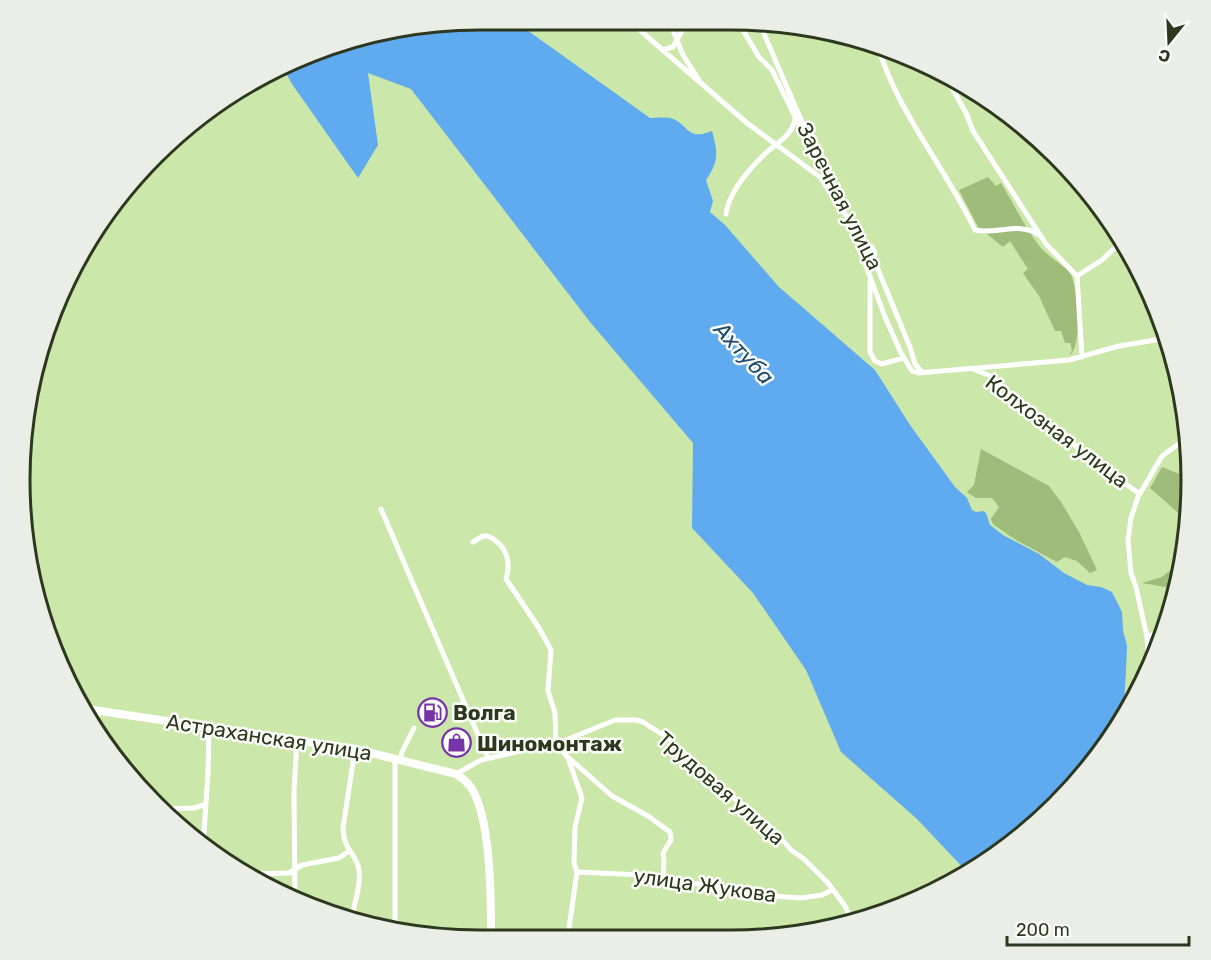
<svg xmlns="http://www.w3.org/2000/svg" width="1211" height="960" viewBox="0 0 1211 960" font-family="Rubik,sans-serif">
<rect width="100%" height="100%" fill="#cbe7a9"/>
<path fill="#9fbc7a" d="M988,177l8,9 5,-3c13,21 24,45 39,64 8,10 26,19 31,28 7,14 12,72 -2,81l3,-6 -2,-7h-5l-4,-12h-6l-16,-35 -16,-23 5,-4 -18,-28 -7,6 -25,-20 -19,-37z
M981,449l68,37 12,16 18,30 18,38 -7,3 -13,-12 -12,-4 -8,5 -41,-22 -23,-16 -2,-5 8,-12 -7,-9h-16l-9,-6 7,-7z
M1162,467l27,11 1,32 -2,15 -12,-14 -26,-23z
M1185,545l-8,44 -35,-6 20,-6 11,-9z"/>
<path fill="#60abef" d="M480,20h33l137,98c6,0 14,-1 20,0 19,5 16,24 42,13 6,22 7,30 -6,49l7,21 -3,11 15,13 54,62 96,83 35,55 45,62 12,11 5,12 4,2 7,-1 3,2 4,12 13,10 36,19 25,19 23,12 14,2 11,5 10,20 1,18 4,16 -1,26 -3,46 -27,43 -62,65 -65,48 -52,-55 -76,-67 -35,-82 -53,-77 -61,-65 1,-85 -103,-121 -179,-233 -43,-16 10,72 -20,33 -66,-94 -9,-17 78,-32z"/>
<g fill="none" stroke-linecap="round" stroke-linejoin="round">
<path stroke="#fff" stroke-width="5" d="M628,20l119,103 73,54 29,43 36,97 16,36 11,18 6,2 151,-13 50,-14 49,-8
M669,20l14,35 16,25
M737,20l22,37 13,13 37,75
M758,20l50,116 27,55
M877,44c21,70 67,121 98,186 23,5 44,-9 64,5
M662,50l11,-3 15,-27
M944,74l22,39 7,18 73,113 31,32 5,81
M726,214c3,-23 25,-47 42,-63 11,-10 24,-15 27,-32
M860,239l17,28 33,80 5,17 6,7
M861,240c11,5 16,10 13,22
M1077,276l25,-16 20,-19
M870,280v72l5,9 7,3 21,-6
M973,369l20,8 31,32 40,24 19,21 57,40
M381,509l107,249
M473,542l10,-6h5c17,8 24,24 18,43l33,49 12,22 -3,41 7,22 1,30 12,15 14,40 -7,29 -1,36 3,9 -9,63
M1147,637l-11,-50 -5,-14 -3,-33 3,-22 7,-21 24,-41 26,-19
M1149,670l-2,-33 18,-8
M96,730l2,-19
M569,758l43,38 36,20 22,16 1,8 -8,13 1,9 -1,16
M401,759l1,-7 12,-24
M456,774l25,-14 80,-18 54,-22h21l7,2 26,17 60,55 45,36 17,20 13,9 24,24 17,23 8,18
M161,809l33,-1 10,-3
M203,847l5,-74 1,-47
M577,872l65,3 129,21 30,2 21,-3 10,-5
M249,874l40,-1 13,-8 37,-7 10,-7
M295,901l-1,-109 3,-52
M351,920c3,-16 13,-42 6,-57 -7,-15 -13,-16 -14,-35l12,-79
M395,932v-174"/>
<path stroke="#fff" stroke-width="8" d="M80,708l275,41 101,25c5,3 10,7 14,12 21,29 21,112 21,148"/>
</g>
<defs>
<symbol id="fuel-ring" viewBox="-11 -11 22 22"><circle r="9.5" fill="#fbfef8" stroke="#7734a8" stroke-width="1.5"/><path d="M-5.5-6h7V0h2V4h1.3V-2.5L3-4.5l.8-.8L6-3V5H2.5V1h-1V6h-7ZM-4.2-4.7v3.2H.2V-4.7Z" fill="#7734a8"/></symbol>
<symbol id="shop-ring" viewBox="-11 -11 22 22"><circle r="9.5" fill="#fbfef8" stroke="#7734a8" stroke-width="1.5"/><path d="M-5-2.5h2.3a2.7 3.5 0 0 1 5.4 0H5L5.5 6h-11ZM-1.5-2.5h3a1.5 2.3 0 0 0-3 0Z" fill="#7734a8"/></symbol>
</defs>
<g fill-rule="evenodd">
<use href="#fuel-ring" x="416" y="696" width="33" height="33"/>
<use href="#shop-ring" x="440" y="726" width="33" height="33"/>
</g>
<g text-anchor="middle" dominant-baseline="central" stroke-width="5" stroke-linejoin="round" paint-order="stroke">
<g font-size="21" fill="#2d381f" stroke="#fbfef8">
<text transform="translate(840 196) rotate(63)">Заречная улица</text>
<text transform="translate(1057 431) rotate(37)">Колхозная улица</text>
<text transform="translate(269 737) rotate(9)">Астраханская улица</text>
<text transform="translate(721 788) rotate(41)">Трудовая улица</text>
<text transform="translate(705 885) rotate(8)">улица Жукова</text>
</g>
<g font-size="21" font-weight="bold" fill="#2d381f" stroke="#fbfef8" text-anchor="start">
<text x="453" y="712">Волга</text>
<text x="477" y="743">Шиномонтаж</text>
</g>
<g font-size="22" font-style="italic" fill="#234b6e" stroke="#fbfef8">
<text transform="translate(744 353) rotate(47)">Ахтуба</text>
</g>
</g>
<path d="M0 0H1211V960H0ZM480 30H731A450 450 0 0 1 1181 480V480A450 450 0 0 1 731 930H480A450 450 0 0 1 30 480V480A450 450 0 0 1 480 30Z" fill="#ebeee7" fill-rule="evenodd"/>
<path fill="none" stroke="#2d381f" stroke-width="3" d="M480 30H731A450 450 0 0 1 1181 480V480A450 450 0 0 1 731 930H480A450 450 0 0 1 30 480V480A450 450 0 0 1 480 30Z"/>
<g transform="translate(1169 42) rotate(198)" stroke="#fbfef8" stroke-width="4.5" paint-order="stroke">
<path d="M0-4.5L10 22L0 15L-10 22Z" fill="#2d381f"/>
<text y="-9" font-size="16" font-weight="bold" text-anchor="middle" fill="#2d381f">С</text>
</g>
<path d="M1007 936v9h182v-9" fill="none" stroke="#2d381f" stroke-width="3"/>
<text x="1016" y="936" font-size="18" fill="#2d381f" stroke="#fbfef8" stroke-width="4.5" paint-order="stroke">200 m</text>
</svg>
